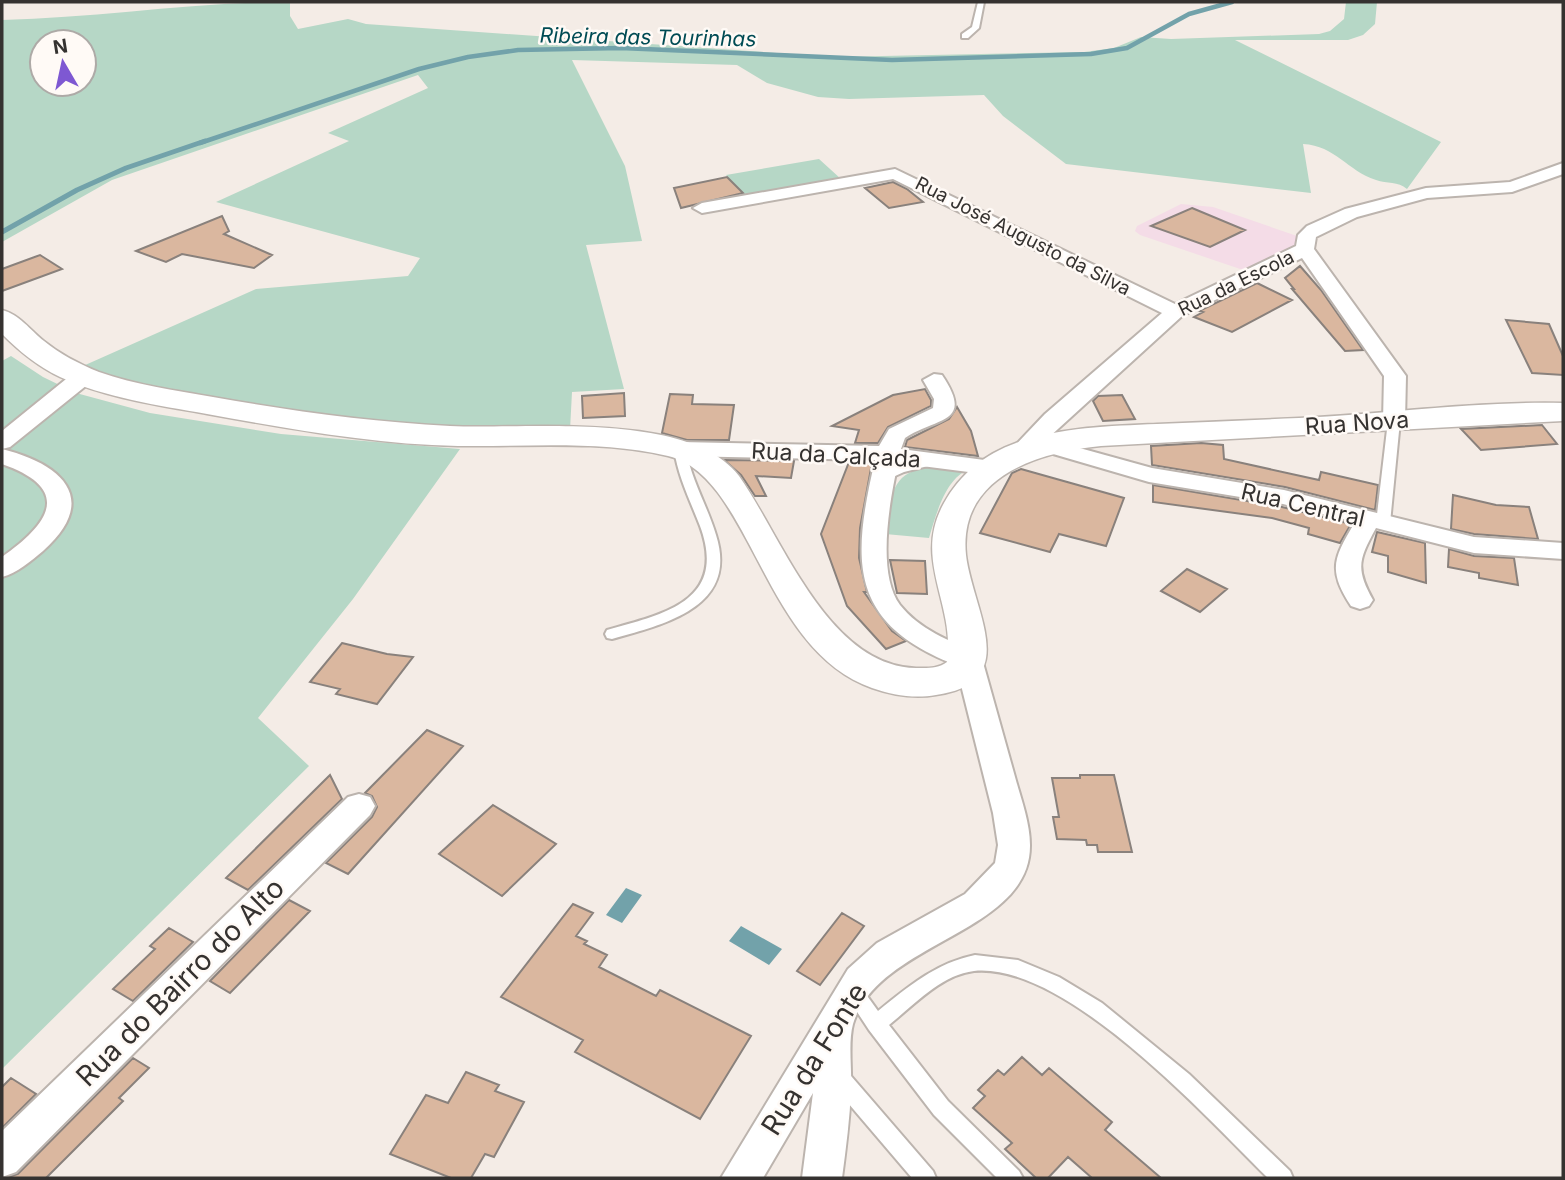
<svg xmlns="http://www.w3.org/2000/svg" width="1565" height="1180" viewBox="0 0 1565 1180" font-family="Inter,sans-serif">
<rect width="100%" height="100%" fill="#f4ece6"/>
<path fill="#f4dce7" d="M1181,204l32,3 87,30 -3,9 -51,25 -106,-36 -5,-4 2,-5z"/>
<path fill="#b6d7c6" fill-rule="evenodd" d="M290,2v14l8,13 50,-10 18,5 467,33 251,-5 30,-4 27,-11 30,2 148,-5 11,-3 14,-12 2,-17h31l-2,22 -12,11 -15,5h-113l206,102 -34,47c-9,-8 -20,-5 -31,-9 -30,-10 -40,-34 -73,-36l8,49 -245,-29 -63,-48 -19,-21 -135,4 -31,-2 -51,-14 -30,-18 -165,-5 53,106 17,75 -56,4 38,144 -52,3 -2,38 -157,-3 -131,-17 -147,-26 -52,-18 173,-77 152,-13 12,-18 -204,-56 133,-61 -21,-8 100,-45 -10,-13 -306,105 -110,62v-222c96,-2 191,-18 288,-18zM42,42h42v42h-42z
M819,159l22,20 -95,18 -20,-22z
M11,356l32,21 33,16 74,20 131,21 179,15 -107,150 -95,119 51,48 -307,303v-708z
M942,466l27,3c-24,10 -33,46 -40,69l-44,-4c7,-44 6,-66 57,-68z"/>
<path fill="#72a2aa" d="M626,888l16,7 -20,28 -16,-8z
M741,926l41,23 -13,16 -40,-24z"/>
<g fill="none" stroke-linecap="round" stroke-linejoin="round">
<path stroke="#72a2aa" stroke-width="4.5" d="M200,143l219,-74 49,-12 50,-7 103,-2 271,12 199,-6 36,-6 62,-34 43,-12"/>
<path stroke="#72a2aa" stroke-width="5" d="M2,232l75,-42 49,-22 79,-27"/>
</g>
<path fill="#dab79f" stroke="#89817c" stroke-width="2" d="M727,177l16,16 -62,15 -7,-20z
M893,182l14,7 16,13 -34,6 -24,-20z
M1192,208l53,22 -35,17 -59,-21z
M222,216l7,15 -5,3 48,21 -18,13 -72,-14 -16,8 -30,-11z
M40,255l22,14 -60,22v-22z
M1300,266l21,24 42,60 -18,1 -53,-62h2l-9,-11z
M1257,283l35,17 -60,32 -38,-15 9,-5 -4,-1z
M1506,320l43,4 14,32v19l-31,-2z
M925,389l6,11v6l-43,21 -10,16h-23l4,-13 -27,-4 61,-31z
M624,393l1,23 -42,2 -1,-22z
M670,394l23,1 -1,9 42,1 -5,35h-42l-25,-7z
M1122,395l13,24 -32,2 -10,-20 5,-5z
M957,407l14,24 7,25 -73,-9 2,-7 42,-21z
M1542,425l15,19 -76,6 -20,-21z
M1201,443l22,2 1,14 95,21 2,-8 57,13 -3,25 -90,-23 -133,-22 -1,-19z
M724,460l70,1 -3,17 -35,-2 10,20h-11l-14,-21z
M849,462l23,1 -12,65 -1,30 8,34h-3l28,39 14,10 -20,8 -39,-43 -26,-72z
M1021,469l103,29 -18,48 -47,-12 -9,18 -70,-19 32,-60z
M1153,485l129,22 69,17 -11,19 -32,-9 1,-6 -37,-10 -119,-16z
M1453,495l43,10 33,2 9,32 -64,-5 -23,-5z
M1377,532l48,11 1,40 -38,-11v-16l-16,-4z
M1449,549l25,7 40,2 4,27 -39,-7v-5l-31,-6z
M890,560l35,1 2,33 -30,-1z
M1187,569l40,20 -27,23 -39,-21z
M342,643l45,11 26,3 -36,47 -41,-10 4,-5 -30,-7z
M427,730l36,16 -115,128 -22,-11 46,-46 5,-10 -5,-11 -7,-3z
M330,775l12,24 -94,91 -22,-12z
M1080,775h34l18,77h-34l-1,-7h-10l-1,-5 -29,-1 -4,-22h6l-7,-39h28z
M493,805l63,39 -54,52 -63,-42z
M289,900l21,11 -80,82 -20,-12z
M573,904l20,9 -17,23 11,5 -3,3 23,11 -8,12 57,29 4,-6 91,46 -51,83 -125,-67 8,-12 -82,-43z
M842,913l22,13 -44,59 -23,-14z
M169,928l24,14 -60,59 -20,-12 42,-40 -5,-3z
M1022,1057l20,18 7,-7 63,54 -7,8 56,48h-69l-24,-21 -20,21h-12l-31,-29 7,-6 -39,-35 12,-12 -7,-6 20,-20 6,5z
M133,1058l16,10 -30,30 4,3 -77,77h-40l12,-4z
M466,1072l33,13 -4,6 29,11 -30,55 -9,-3 -14,24h-20l-61,-24 36,-59 22,8z
M11,1078l25,16 -34,34v-41z"/>
<g fill="none" stroke-linecap="round" stroke-linejoin="round">
<defs>
<path id="lane" d="M978,2h6l-5,26 -11,10h-6v-4l10,-7z
M1394,417l6,4 -10,102 -7,4 -7,-4 12,-102z
M680,445l6,4c5,31 21,56 30,86 23,72 -51,89 -104,104l-5,-1 -2,-4 2,-4c57,-16 121,-29 93,-104 -10,-26 -22,-49 -26,-77z
M932,457l4,1 2,3 -2,3 -32,8 -20,9 -6,-4 18,-11z
M975,955l43,5 41,17 43,26 87,71 101,97 3,7h-25c-62,-61 -202,-216 -294,-207 -33,4 -60,34 -85,54l59,76 71,70 4,7h-26l-63,-63 -65,-85 -25,-38 2,-6 7,-2 7,2 18,25c31,-25 58,-48 97,-56z
M838,1067l7,2 88,102 3,7h-24l-81,-95 -3,-7 3,-7z"/>
<path id="street" d="M1563,163v11l-51,18 -85,6 -70,19 -41,20 -2,12 92,127 -1,45 -3,5 -8,2 -11,-7 1,-45 -82,-118 -120,58 -135,123 105,29 132,22 190,47 89,6v16l-89,-6 -98,-25c-17,31 -21,40 -3,72l-4,6 -9,3 -9,-3c-24,-37 -17,-48 4,-84l-72,-18 -134,-22 -113,-33c-8,9 -12,12 -24,9l-4,-5 37,-39 117,-101 -269,-134 -191,34 -9,-5 9,-5 193,-34 280,135 121,-58 2,-11 9,-9 38,-17 81,-21 84,-6z
M84,370l11,6 -3,5 -82,66 -8,2v-18l74,-60z
M934,374l8,1c33,49 -5,42 -37,63l-4,11 91,12 8,2 4,5 -4,5 -8,2 -94,-12c-8,36 -22,110 2,142 19,24 50,37 78,47l4,7c11,39 22,79 33,118 6,22 15,46 15,68 1,89 -152,96 -177,179 -5,18 -1,45 -2,64 -1,30 -5,60 -9,90h-40l11,-85 -50,85h-42l127,-209 29,-26 88,-49 30,-31 3,-18 -5,-32 -37,-148c-109,-42 -104,-105 -81,-205l-195,-4 -8,-2 -4,-5 4,-5 8,-2 199,4 10,-17 44,-21 1,-9 -11,-19z
M2,449c60,15 99,50 41,102 -12,10 -26,22 -41,26v-20c48,-34 71,-68 0,-93z
M359,794l11,3 5,9 -5,9 -354,357 -14,5v-46l346,-334z"/>
<path id="secondary" d="M2,310c17,4 28,20 42,31 16,13 35,23 55,31 37,13 75,18 114,25 78,14 157,25 237,29 76,4 239,-16 289,50 44,63 89,190 177,192 11,0 22,1 31,-6 9,-58 -35,-102 -3,-159 16,-29 41,-49 72,-60 45,-16 93,-17 141,-19 47,-2 95,-4 142,-6 88,-4 176,-17 264,-15v18l-462,25c-62,6 -143,30 -135,109 6,54 58,128 -30,140 -22,4 -44,0 -64,-7 -110,-38 -120,-212 -204,-232 -68,-16 -141,-9 -210,-10 -85,-2 -168,-17 -251,-32 -50,-9 -101,-16 -147,-37 -23,-11 -41,-26 -58,-43z"/>
</defs>
<use href="#lane" stroke="#bcb4ae" stroke-width="4"/>
<use href="#street" stroke="#bcb4ae" stroke-width="4"/>
<use href="#secondary" stroke="#bcb4ae" stroke-width="3"/>
<use href="#lane" fill="#fff" fill-rule="evenodd"/>
<use href="#street" fill="#fff" fill-rule="evenodd"/>
<use href="#secondary" fill="#fff" fill-rule="evenodd"/>
</g>
<g text-anchor="middle" dominant-baseline="central" stroke-width="5" stroke-linejoin="round" paint-order="stroke">
<g font-size="19" fill="#353230" stroke="#fffaf6">
<text transform="translate(1023 236) rotate(27)">Rua José Augusto da Silva</text>
<text transform="translate(1236 283) rotate(-26)">Rua da Escola</text>
</g>
<g font-size="21" font-style="italic" fill="#004b54" stroke="#fffaf6">
<text transform="translate(648 37) rotate(1)">Ribeira das Tourinhas</text>
</g>
<g font-size="23" fill="#353230" stroke="#fffaf6">
<text transform="translate(1357 423) rotate(-4)">Rua Nova</text>
<text transform="translate(836 455) rotate(3)">Rua da Calçada</text>
<text transform="translate(1303 505) rotate(13)">Rua Central</text>
</g>
<g font-size="28" fill="#353230" stroke="#fffaf6">
<text transform="translate(180 982) rotate(-45)">Rua do Bairro do Alto</text>
<text transform="translate(814 1059) rotate(-58)">Rua da Fonte</text>
</g>
</g>
<rect width="1565" height="1180" fill="none" stroke="#353230" stroke-width="7"/>
<g transform="translate(63 63) rotate(351)"><circle r="33" fill="#fffaf6" stroke="#aeaaa7" stroke-width="2"/>
<path d="M0-5L12 26L0 18L-12 26Z" fill="#7e58d2"/>
<text y="-10" font-size="19" font-weight="bold" text-anchor="middle" fill="#353230">N</text>
</g>
</svg>
